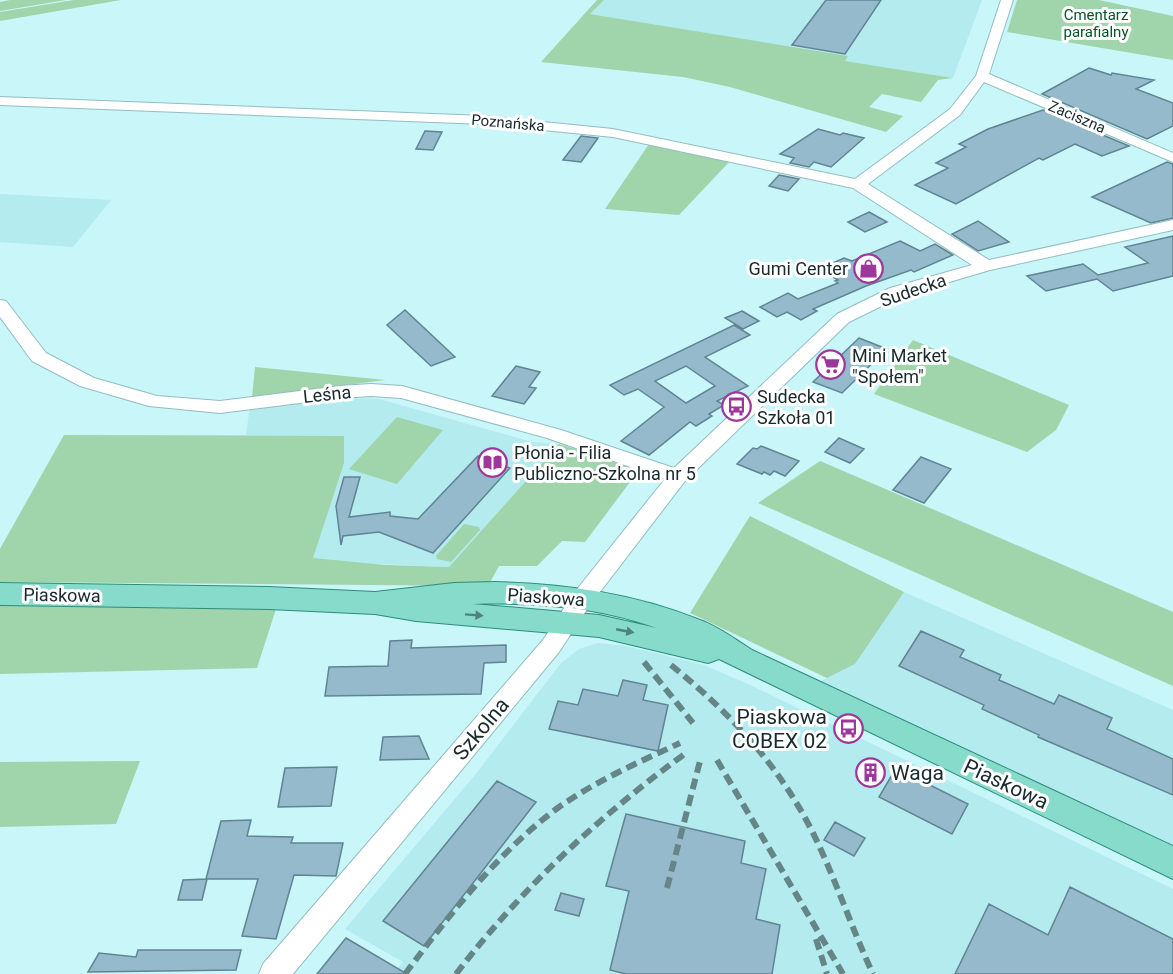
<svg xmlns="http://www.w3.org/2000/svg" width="1173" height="974" viewBox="0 0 1173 974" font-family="Roboto,sans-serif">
<rect width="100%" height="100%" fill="#c8f6f9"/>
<path fill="#b3ebef" d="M604,0h378l-29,78 -108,-17 2,-5 -257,-42z
M0,194l111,6 -38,47 -73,-5z
M353,398l26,1 153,43 27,2 -110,123 -449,-18 64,-114h182l4,-29z
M904,592l269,118v137l-352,-166 34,-17z
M598,643l28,3 78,19 44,19 425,205v85h-780l10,-12 -58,-33 130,-154 86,-112 18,-14z"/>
<path fill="#a0d4aa" d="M10,0h56l-66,11v-9z
M74,0h47l-121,21v-9z
M597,0h7l-14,14 258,42 -3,5 108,17 -15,2 -17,22 -39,-8 -13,13 34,9 -17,16 -156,-45 -47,-10 -142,-15z
M1017,0h82l74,16v44l-166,-28z
M649,144l82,16 -52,55 -74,-6z
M913,340l156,65 -13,25 -29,22 -153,-58z
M255,367l130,13 -133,17z
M397,417l46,13 -46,54 -48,-15z
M64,435l280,1v27l-31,95 72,7 64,2 110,-123 71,22 6,8 -51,68 -23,-1 -25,25h-38l-11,20 -488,-4v-33z
M820,461l353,151v74l-415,-183z
M750,516l154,76 -49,72 -28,14 -137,-65z
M464,524l15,3 1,3 -29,32 -14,-3 -1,-3z
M0,605l276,4 -19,59 -257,6z
M140,761l-24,63 -116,3v-65z"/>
<path fill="#94bacb" stroke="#608494" stroke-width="1.5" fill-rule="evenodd" d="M826,0h55l-36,54 -53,-9z
M1089,68l22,7 1,-2 42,7 -18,9 37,14v23l-26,13 -105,-45z
M1043,110l86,36 -27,10 -27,-12 -32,16 -4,-2 -83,46 -41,-19 33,-17 -12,-5 30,-16 -7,-3 29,-15z
M818,129l22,6 3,-2 21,5 -33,29 -17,-5 -5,5 -19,-4 4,-5 -14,-4z
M425,131l17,1 -9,18 -17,-1z
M581,136l17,2 -17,24 -18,-2z
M1167,162l6,2v54l-22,5 -59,-26z
M779,175l20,4 -11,12 -19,-5z
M869,212l18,10 -22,10 -17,-10z
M978,221l31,21 -31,9 -26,-17z
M1173,236v40l-60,15 -16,-12 -51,12 -19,-15 56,-12 15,11 50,-12 -23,-16z
M900,241l20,10 15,-7 18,11 -39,17 -3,-2 -45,16 -53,23 4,2 -16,9 -14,-8 -10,5 -17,-10 28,-14 10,6 40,-16 -3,-2 3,-1 -19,-11 25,-11 8,3z
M405,310l50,47 -24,9 -44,-41z
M742,311l17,10 -16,8 -18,-11z
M734,325l16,10 -45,22 43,29 -31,15 7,4 -15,9 3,2 -16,10 -6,-4 -41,33 -28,-14 43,-34 -26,-18 -14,6 -14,-10zM686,366l29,20 -29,17 -31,-22z
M859,338l28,11 -45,44 -29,-11z
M516,366l24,6 -11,15 7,1 -12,16 -32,-8z
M839,438l25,11 -14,14 -25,-11z
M761,446l38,15 -14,15 -11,-5 -4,4 -6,-3 -2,2 -25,-10 16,-16 4,1z
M478,456l32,12 -77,85 -54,-21 -36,4 -2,9 -5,-39 8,-29h16l-11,40 41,-5v4l28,3z
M921,457l30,12 -27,34 -31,-13z
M921,631l43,19 -4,7 41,18 -2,5 55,24 5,-9 53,23 -5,11 66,30v36l-135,-58 1,-2 -57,-26 2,-4 -85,-39z
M412,640l-1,8 95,-3v17l-22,1 -3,31 -156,2 4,-29 59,-1 2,-25z
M623,680l24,5 -4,15 25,5 -10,46 -109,-22 9,-28 20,4 5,-16 35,7z
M419,736l10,23 -49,1 3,-23z
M337,767l-6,39 -53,1 7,-39z
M896,768l72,36 -16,30 -73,-37z
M497,781l39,21 -112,144 -41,-25z
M626,814l119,27 -4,22 25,6 -10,50 24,6 -8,49h-146l-16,-4 19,-79 -23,-5z
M251,820l-4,16 46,1 -2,6h52l-7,33 -42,-1 -18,64 -34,-3 16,-57h-51l-5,21h-24l5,-20 23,-1 15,-58z
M835,822l30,16 -11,18 -30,-16z
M1070,887l103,52v35h-218l34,-70 59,31z
M561,893l23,6 -5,17 -24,-6z
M346,938l61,36h-90z
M138,950h103l-5,20 -148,2 11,-19 37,4z"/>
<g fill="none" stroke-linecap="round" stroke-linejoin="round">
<defs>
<path id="minor" d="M1001,0h12l-24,74 184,79v9l-189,-80 -24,33 -92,69 121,76 184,-40v10l-183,40 -88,26 -53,26 -164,159 -95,124 -31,47 -266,322h-34l4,-10 280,-324 31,-47 91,-114 -118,-41 -146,-40 -30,-2 -31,2 -120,15 -71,-7 -69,-20 -48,-25 -32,-44v-17l6,1 40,52 48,25 63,18 63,5 120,-15 31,-2 31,2 159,44 113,38 163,-154 53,-26 82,-23 -119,-77 -240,-51 -129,-13 -484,-19v-8l484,19 129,13 242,50 95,-70 26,-33z"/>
<path id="major" d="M495,582c70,2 139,11 205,38 19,7 35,19 52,30l421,196v33l-454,-220 -11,4 -109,-26 -183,-16 -41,-7 -106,-5 -269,-4v-22l269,4 106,5 79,-9zM473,604c62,-2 126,3 184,24l-58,-13z"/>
</defs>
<use href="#minor" stroke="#92bec1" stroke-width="2"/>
<use href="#major" stroke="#2c8d7b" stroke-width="2"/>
<use href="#minor" fill="#fff" fill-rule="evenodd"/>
<use href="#major" fill="#86dbca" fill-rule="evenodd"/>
<path stroke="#668587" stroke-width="6" stroke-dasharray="11 6" stroke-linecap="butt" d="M644,662l49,61
M671,665c58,47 107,99 141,166 23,46 39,96 61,143
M717,760l126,214
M667,888l33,-127
M816,939l11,35
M405,974c45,-60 93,-122 154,-167 37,-26 80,-45 121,-64
M456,974c66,-86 142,-157 230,-221"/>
</g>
<defs><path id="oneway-solid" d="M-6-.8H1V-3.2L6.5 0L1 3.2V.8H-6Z" transform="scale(1.5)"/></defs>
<g fill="#4f827a">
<use href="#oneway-solid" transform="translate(474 615) rotate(4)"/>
<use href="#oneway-solid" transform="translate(625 631) rotate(11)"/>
</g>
<defs>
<symbol id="shop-ring" viewBox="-11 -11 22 22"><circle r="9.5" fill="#fff" stroke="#9e379b" stroke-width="1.5"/><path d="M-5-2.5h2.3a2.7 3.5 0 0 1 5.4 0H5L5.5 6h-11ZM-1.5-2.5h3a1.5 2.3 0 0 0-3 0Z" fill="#9e379b"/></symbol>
<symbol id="supermarket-ring" viewBox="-11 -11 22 22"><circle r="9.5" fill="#fff" stroke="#9e379b" stroke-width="1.5"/><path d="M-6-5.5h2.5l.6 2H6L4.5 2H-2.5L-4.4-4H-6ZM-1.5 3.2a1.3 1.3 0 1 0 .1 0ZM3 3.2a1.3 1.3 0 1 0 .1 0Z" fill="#9e379b"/></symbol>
<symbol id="bus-ring" viewBox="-11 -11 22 22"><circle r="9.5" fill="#fff" stroke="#9e379b" stroke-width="1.5"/><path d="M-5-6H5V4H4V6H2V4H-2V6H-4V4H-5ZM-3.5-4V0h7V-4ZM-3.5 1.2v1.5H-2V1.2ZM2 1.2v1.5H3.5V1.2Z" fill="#9e379b"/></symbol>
<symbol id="library-ring" viewBox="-11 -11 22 22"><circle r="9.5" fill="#fff" stroke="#9e379b" stroke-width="1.5"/><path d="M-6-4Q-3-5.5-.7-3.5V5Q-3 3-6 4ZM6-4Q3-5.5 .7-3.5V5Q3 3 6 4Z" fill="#9e379b"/></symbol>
<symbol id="building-ring" viewBox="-11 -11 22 22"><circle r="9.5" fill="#fff" stroke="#9e379b" stroke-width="1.5"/><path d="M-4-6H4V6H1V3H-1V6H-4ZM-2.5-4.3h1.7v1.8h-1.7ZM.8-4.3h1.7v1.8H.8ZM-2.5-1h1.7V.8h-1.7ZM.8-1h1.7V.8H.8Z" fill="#9e379b"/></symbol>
</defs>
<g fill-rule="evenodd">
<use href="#shop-ring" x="852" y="252" width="33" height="33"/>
<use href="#supermarket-ring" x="814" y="348" width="33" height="33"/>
<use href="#bus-ring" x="720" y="390" width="33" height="33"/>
<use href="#library-ring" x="476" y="446" width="33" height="33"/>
<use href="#bus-ring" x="832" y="712" width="33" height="33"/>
<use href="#building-ring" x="854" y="756" width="33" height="33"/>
</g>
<g text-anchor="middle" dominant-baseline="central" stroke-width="6" stroke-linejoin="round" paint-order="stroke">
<g font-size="15" fill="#065526" stroke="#fff">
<text x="1096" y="15">Cmentarz<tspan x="1096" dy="17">parafialny</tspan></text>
</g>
<g font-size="15" fill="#182a2b" stroke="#fff">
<text transform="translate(1077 117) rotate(23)">Zaciszna</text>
<text transform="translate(508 123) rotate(5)">Poznańska</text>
</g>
<g font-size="18" fill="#182a2b" stroke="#fff" text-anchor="start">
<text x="848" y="268" text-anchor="end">Gumi Center</text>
<text x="852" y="355">Mini Market<tspan x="852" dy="21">"Społem"</tspan></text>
<text x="757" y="396">Sudecka<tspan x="757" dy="21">Szkoła 01</tspan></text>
<text x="514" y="452">Płonia - Filia<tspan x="514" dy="21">Publiczno-Szkolna nr 5</tspan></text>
</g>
<g font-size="18" fill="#182a2b" stroke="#fff">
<text transform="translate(913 290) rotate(-19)">Sudecka</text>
<text transform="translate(327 394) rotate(-6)">Leśna</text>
<text transform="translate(62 595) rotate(1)">Piaskowa</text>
<text transform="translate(546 597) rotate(4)">Piaskowa</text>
</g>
<g font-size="21" fill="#182a2b" stroke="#fff" text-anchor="end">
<text x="827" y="717">Piaskowa<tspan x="827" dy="24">COBEX 02</tspan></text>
<text x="891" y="773" text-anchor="start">Waga</text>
</g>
<g font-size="21" fill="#182a2b" stroke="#fff">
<text transform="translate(481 729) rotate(-50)">Szkolna</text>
<text transform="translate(1006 784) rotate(25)">Piaskowa</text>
</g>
</g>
</svg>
